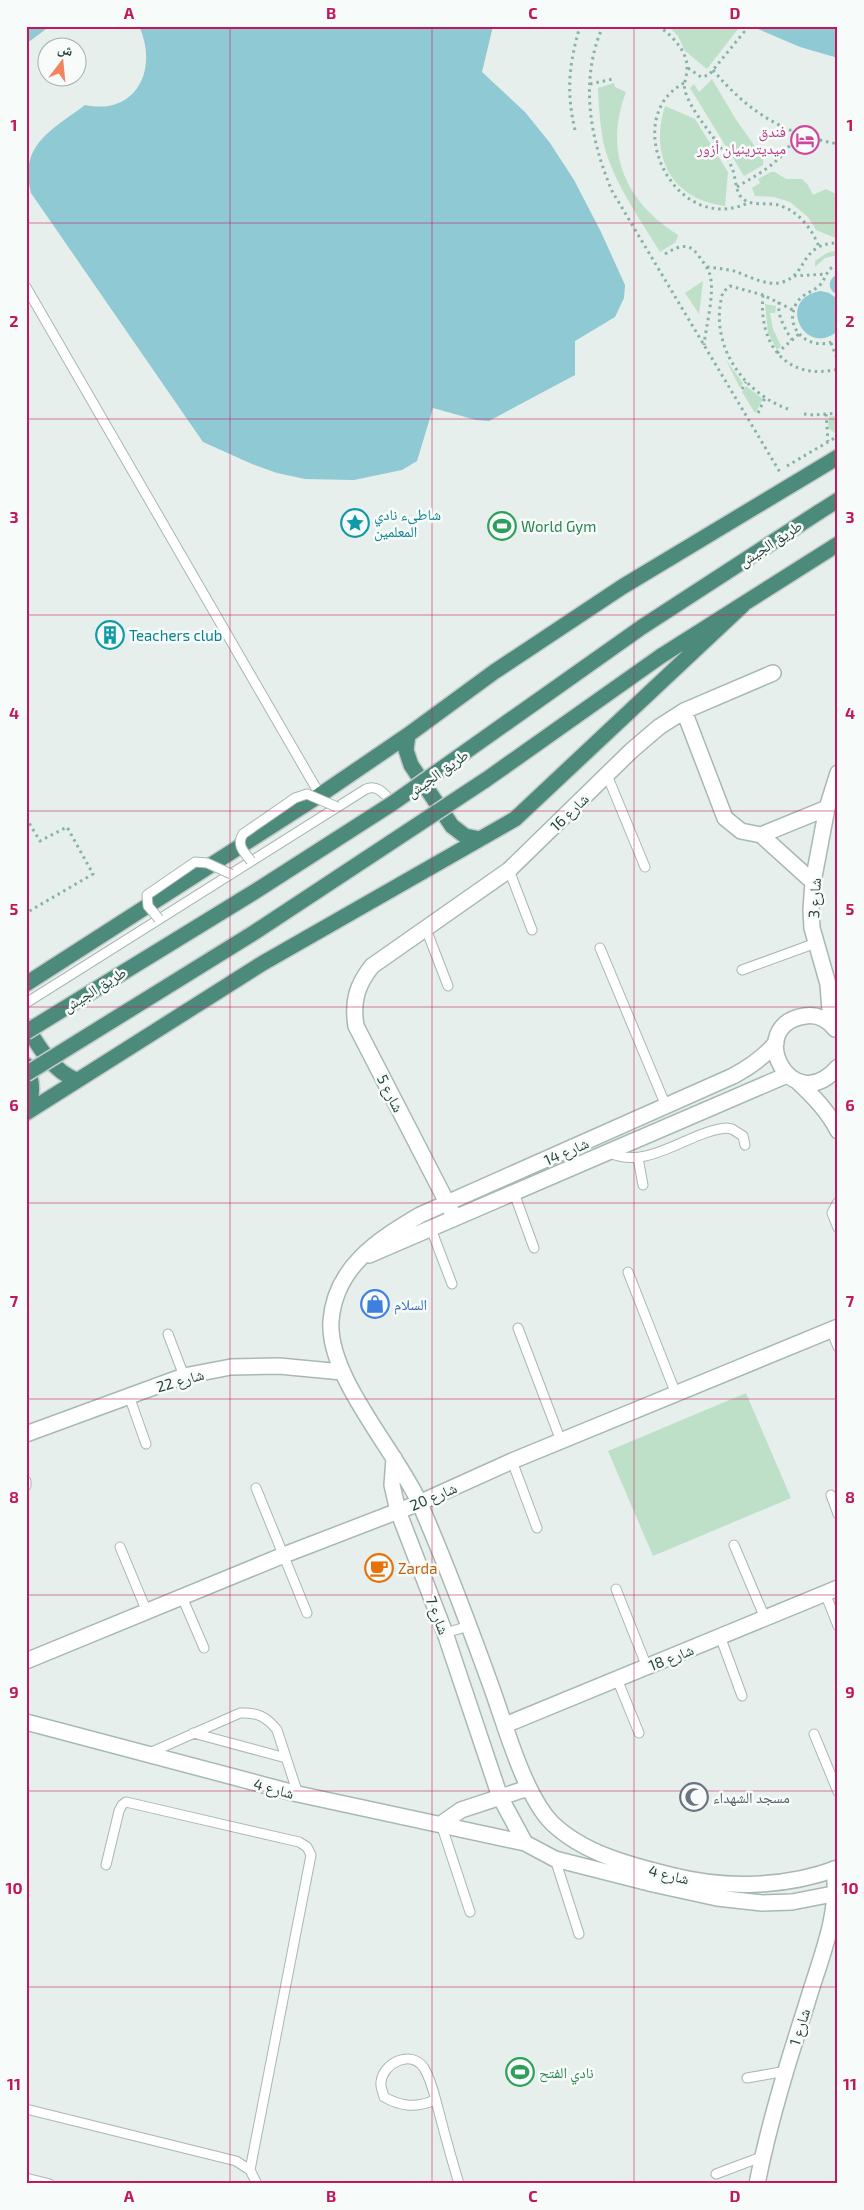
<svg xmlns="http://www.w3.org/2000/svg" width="864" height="2210" viewBox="0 0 864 2210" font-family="'Exo 2','Noto Naskh Arabic',sans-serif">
<rect width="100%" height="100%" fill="#e6efeb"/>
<path fill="#bfe0c8" d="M668,26h66l4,3 -31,40 -22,-18 -7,-15z
M712,79l23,39 28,40v7l-19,11 -54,-88 4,-4 5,8z
M614,83l1,4 11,5c-23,61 0,110 52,143l-2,7 -16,10c-20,-33 -44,-66 -55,-103 -5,-20 -6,-41 -7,-61z
M665,106l30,13 33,53 -3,34c-54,-6 -76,-51 -60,-100z
M771,172h4l11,7h16l6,6 5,10 13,-6 12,6v44l-22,-9 -8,-13 -18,-15 -16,-5 -19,-1 -3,-8 8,-5 -2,-4z
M838,250v5l-13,3 -10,9v-6l12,-8z
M703,281l-4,33 -14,-21z
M765,304l11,2 -1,7h-5l3,16 8,17 -4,4 -9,-17z
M726,360l17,23 -3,5z
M746,386l17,13 -8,14 -13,-21z
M838,415v16l-3,2 -7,-5 1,-11z
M746,1393l45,105 -138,58 -45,-105z"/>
<path fill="#8ec9d4" d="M26,26h24l-24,18z
M139,26h354l-11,46 43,40 25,31 24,37 27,52 24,53 -1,13 -9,19 -40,24v34l-86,46 -13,-1 -43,-12 -16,53 -15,9 -48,10 -49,-1 -28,-6 -25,-9 -49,-22 -172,-249c-13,-48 21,-63 54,-88 51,11 74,-36 54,-79z
M751,26h87v32l-38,-11z
M838,274v21c-11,-5 -11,-16 0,-21z
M821,291l8,2 9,6v32c-34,28 -63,-33 -17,-40z"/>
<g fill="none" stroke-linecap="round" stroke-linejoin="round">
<defs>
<path id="service" d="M26,287l294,508
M607,775l38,92
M509,870l23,60
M426,929l22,57
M600,948l66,158
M742,970l74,-27
M26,1003l340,-214c12,-5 19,6 27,14
M608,1152c39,20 79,-20 118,-24l6,1 11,7 2,9
M638,1158l5,27
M514,1193l20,55
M838,1202l-6,11 6,15
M431,1229l21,55
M628,1272l48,122
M518,1328l43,113
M831,1330l7,17
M168,1334l16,42
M129,1396l17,48
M512,1461l25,67
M26,1481v5
M256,1488l51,125
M831,1495l7,19
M734,1545l31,73
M120,1547l27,65
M616,1589l31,78
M825,1593l13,33
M182,1597l22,51
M445,1633l24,-7
M720,1636l22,60
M617,1679l22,54
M193,1733l93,25
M814,1734l24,58
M147,1754l93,-41c17,-1 27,4 37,17l21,64
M441,1824l29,88
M555,1859l24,75
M106,1865l13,-54 3,-6 4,-3 173,40 8,5 4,8 -61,315
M747,2078l39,-7
M435,2100c-19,8 -33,7 -51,-3 -1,-5 -4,-10 -3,-15 2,-19 30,-33 43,-14 8,13 11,30 15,44 6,24 13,48 20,72
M26,2109l210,52 14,9 7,14
M716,2174l48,-18
M26,2178l24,6"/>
<path id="minor" d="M684,711l41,107 16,13 20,4 52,47
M761,835l66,-27
M831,1024l-3,-40 -16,-56 -1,-18 2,-28 14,-74 11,-35
M835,1029c-7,-9 -18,-15 -30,-13 -62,9 -14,105 33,51
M776,1043c-13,15 -26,24 -43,33l-313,139c-42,25 -85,52 -89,106 -4,56 66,131 89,183 26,60 49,121 71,182 14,38 33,109 61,137 31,30 77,42 118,52 54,14 115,13 168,-7
M797,1081c16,15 31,30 41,50
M455,1218l-99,-192c-4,-25 1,-41 16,-60l137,-96 122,-119 28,-24 25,-16 89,-38
M369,1255l418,-180
M26,1434l158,-58 47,-9 48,-1 63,6
M394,1458l-2,27 6,26 47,122 55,164 25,46 30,16 98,25 64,14 45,5 30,-1 46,-9
M26,1661l258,-106 135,-52 93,-42 326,-134
M26,1722l272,72 227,49
M505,1725l333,-137
M441,1824l20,-14 67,-22
M757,2184c12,-61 31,-122 50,-181 13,-44 33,-88 27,-134"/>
<path id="trunk" d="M819,512l19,-12
M661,656l177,-112
M408,735l-2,15 5,15 41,61 13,10 15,3
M26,984l294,-189 88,-60 86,-63 128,-85 216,-130
M26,1026c13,21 26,44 50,54
M26,1065c7,16 8,31 0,46
M26,1113l237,-150 252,-144 228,-214"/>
</defs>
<use href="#service" stroke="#a8b8b2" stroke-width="11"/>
<use href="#minor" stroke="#a8b8b2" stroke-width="18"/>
<use href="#trunk" stroke="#c2cac8" stroke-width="18"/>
<path stroke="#86b3a5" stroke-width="3" stroke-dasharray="2.5 4" stroke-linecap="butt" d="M603,26c-24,54 -13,113 9,165l169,283
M658,26c13,8 30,26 29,42 0,10 -5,17 -1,26 10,26 35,48 46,74 4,9 3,22 9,29 8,10 26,5 37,8 19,5 34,23 41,42
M688,68l13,9 8,-2 35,-43 -2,-6
M713,70c35,42 71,64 125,74
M684,83c-66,35 -10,154 64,120
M590,84l23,-5
M575,130c-9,-39 -6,-66 5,-104
M737,187c24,-15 48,-26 59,-54
M665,254c12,-7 23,-13 33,1 5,7 10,13 12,20 5,18 -4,51 -6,70
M838,265c-12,3 -11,12 -18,20 -8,8 -18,8 -24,19 -14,27 18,50 42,35
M707,267c9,1 18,2 27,4 15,5 33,16 49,11 25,-8 17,-39 55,-39
M794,276l32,-2
M763,295c-5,48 23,87 75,74
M779,302c-2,14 6,27 13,38
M831,343l7,18
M777,353l22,-19
M742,389l4,-7
M788,409c-47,-17 -80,-67 -65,-117l7,-6 33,9 30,15
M758,413l7,-15
M804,414l10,1 24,-2
M826,414l2,27
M787,466l51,-30
M26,818l14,23 27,-14 26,47 -67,39"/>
<use href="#service" stroke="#fff" stroke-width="9"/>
<use href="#minor" stroke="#fff" stroke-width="15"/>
<use href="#trunk" stroke="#4c8a7c" stroke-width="15"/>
<defs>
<path id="service-bridge" d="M251,861c-7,-9 -15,-16 -8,-27l52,-36 12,-4 30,13
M159,919l-11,-13 -1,-11 48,-33 12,1 24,11"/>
<path id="trunk-bridge" d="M26,1032l225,-138 142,-91 249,-176 177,-115
M26,1074l229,-142 232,-153 174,-123"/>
</defs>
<use href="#service-bridge" stroke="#a8b8b2" stroke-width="11" stroke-linecap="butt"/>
<use href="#trunk-bridge" stroke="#c2cac8" stroke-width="18" stroke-linecap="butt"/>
<use href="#service-bridge" stroke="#fff" stroke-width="9"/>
<use href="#trunk-bridge" stroke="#4c8a7c" stroke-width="15"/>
</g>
<path fill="none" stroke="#c2185b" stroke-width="1" stroke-opacity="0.55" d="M230,26v2158M432,26v2158M634,26v2158M26,223h812M26,419h812M26,615h812M26,811h812M26,1007h812M26,1203h812M26,1399h812M26,1595h812M26,1791h812M26,1987h812"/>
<defs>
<symbol id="hotel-ring" viewBox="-11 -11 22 22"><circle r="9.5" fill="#f7fbf9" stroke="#d1479c" stroke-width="1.5"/><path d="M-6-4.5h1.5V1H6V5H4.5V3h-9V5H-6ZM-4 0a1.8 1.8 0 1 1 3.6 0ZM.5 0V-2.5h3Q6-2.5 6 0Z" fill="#d1479c"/></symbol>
<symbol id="sight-ring" viewBox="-11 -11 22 22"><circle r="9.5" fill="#f7fbf9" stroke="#0f9aa8" stroke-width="1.5"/><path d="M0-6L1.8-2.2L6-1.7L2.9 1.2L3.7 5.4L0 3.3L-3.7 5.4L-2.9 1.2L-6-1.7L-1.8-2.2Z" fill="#0f9aa8"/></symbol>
<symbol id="stadium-ring" viewBox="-11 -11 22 22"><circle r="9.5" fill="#f7fbf9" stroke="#2e9e5b" stroke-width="1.5"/><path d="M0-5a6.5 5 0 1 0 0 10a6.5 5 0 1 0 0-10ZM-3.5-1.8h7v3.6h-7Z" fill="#2e9e5b"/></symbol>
<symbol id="building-ring" viewBox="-11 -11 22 22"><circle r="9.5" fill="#f7fbf9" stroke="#0f9aa8" stroke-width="1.5"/><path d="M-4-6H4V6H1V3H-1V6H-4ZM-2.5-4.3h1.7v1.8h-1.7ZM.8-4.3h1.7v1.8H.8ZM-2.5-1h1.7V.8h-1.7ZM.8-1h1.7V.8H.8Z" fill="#0f9aa8"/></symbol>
<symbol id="shop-ring" viewBox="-11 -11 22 22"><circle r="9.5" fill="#f7fbf9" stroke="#3f7fe0" stroke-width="1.5"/><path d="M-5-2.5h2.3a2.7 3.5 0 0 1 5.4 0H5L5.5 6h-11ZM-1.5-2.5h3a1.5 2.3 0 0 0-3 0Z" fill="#3f7fe0"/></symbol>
<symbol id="cafe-ring" viewBox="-11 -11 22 22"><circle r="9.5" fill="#f7fbf9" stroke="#e8710a" stroke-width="1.5"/><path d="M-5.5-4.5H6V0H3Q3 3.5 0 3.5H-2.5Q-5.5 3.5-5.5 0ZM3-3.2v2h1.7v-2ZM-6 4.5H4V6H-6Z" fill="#e8710a"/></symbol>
<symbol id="mosque-ring" viewBox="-11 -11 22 22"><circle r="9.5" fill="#f7fbf9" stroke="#6b7280" stroke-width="1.5"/><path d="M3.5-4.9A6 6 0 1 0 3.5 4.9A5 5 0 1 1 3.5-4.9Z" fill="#6b7280"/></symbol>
</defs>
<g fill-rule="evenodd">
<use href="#hotel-ring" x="789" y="124" width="32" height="32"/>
<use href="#sight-ring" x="339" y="507" width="32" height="32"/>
<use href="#stadium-ring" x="486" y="510" width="32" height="32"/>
<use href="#building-ring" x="94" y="619" width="32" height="32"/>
<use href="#shop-ring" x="359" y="1288" width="32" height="32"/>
<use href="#cafe-ring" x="363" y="1552" width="32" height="32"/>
<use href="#mosque-ring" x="678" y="1781" width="32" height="32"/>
<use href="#stadium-ring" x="504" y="2056" width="32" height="32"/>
</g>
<g text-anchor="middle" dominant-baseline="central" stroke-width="5" stroke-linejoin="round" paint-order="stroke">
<g font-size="15" fill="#b23c85" stroke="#f7fbf9" text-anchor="end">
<text x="786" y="131">فندق<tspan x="786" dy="17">ميديترينيان أزور</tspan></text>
</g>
<g font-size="15" fill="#0d838f" stroke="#f7fbf9" text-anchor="start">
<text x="374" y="514">شاطيء نادي<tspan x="374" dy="17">المعلمين</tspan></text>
<text x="129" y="635">Teachers club</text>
</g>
<g font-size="15" fill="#27864d" stroke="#f7fbf9" text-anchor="start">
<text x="521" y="526">World Gym</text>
<text x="539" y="2072">نادي الفتح</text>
</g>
<g font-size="15" fill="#24423a" stroke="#f7fbf9">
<text transform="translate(770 543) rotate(-33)">طريق الجيش</text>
<text transform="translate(437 773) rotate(-35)">طريق الجيش</text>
<text transform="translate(569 812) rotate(-44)">شارع 16</text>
<text transform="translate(814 898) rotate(-87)">شارع 3</text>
<text transform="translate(94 989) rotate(-32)">طريق الجيش</text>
<text transform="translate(391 1093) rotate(63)">شارع 5</text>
<text transform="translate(566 1151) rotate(-24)">شارع 14</text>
<text transform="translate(180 1380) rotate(-16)">شارع 22</text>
<text transform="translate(433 1496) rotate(-23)">شارع 20</text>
<text transform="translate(438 1615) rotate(69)">شارع 7</text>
<text transform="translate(671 1657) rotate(-22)">شارع 18</text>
<text transform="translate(274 1788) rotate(15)">شارع 4</text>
<text transform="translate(669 1874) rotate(13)">شارع 4</text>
<text transform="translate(799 2027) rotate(-73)">شارع 1</text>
</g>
<g font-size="15" fill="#366cbe" stroke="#f7fbf9" text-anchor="start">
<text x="394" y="1304">السلام</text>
</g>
<g font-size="15" fill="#c56008" stroke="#f7fbf9" text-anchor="start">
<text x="398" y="1568">Zarda</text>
</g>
<g font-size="15" fill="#5b616d" stroke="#f7fbf9" text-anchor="start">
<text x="713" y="1797">مسجد الشهداء</text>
</g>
</g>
<rect width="864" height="2210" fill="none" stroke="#f7fbf9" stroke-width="55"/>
<g transform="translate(62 62) rotate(16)"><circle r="24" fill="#f7fbf9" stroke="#a3b1ad"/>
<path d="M0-4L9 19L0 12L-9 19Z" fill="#f4845f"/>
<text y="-8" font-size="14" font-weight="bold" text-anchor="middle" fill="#24423a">ش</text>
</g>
<rect x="28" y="28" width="808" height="2154" fill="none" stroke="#c2185b" stroke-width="2"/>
<g font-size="16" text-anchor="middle" font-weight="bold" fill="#c2185b">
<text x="129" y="19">A</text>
<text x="331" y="19">B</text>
<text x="533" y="19">C</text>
<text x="735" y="19">D</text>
<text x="14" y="131">1</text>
<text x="850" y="131">1</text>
<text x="14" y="327">2</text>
<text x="850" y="327">2</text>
<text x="14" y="523">3</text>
<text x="850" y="523">3</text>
<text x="14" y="719">4</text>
<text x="850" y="719">4</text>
<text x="14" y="915">5</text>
<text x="850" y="915">5</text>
<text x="14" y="1111">6</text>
<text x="850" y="1111">6</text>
<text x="14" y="1307">7</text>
<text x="850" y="1307">7</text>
<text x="14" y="1503">8</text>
<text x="850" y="1503">8</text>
<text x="14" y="1698">9</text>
<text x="850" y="1698">9</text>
<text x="14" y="1894">10</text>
<text x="850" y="1894">10</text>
<text x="14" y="2090">11</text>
<text x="850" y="2090">11</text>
<text x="129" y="2202">A</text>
<text x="331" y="2202">B</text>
<text x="533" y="2202">C</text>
<text x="735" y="2202">D</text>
</g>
</svg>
